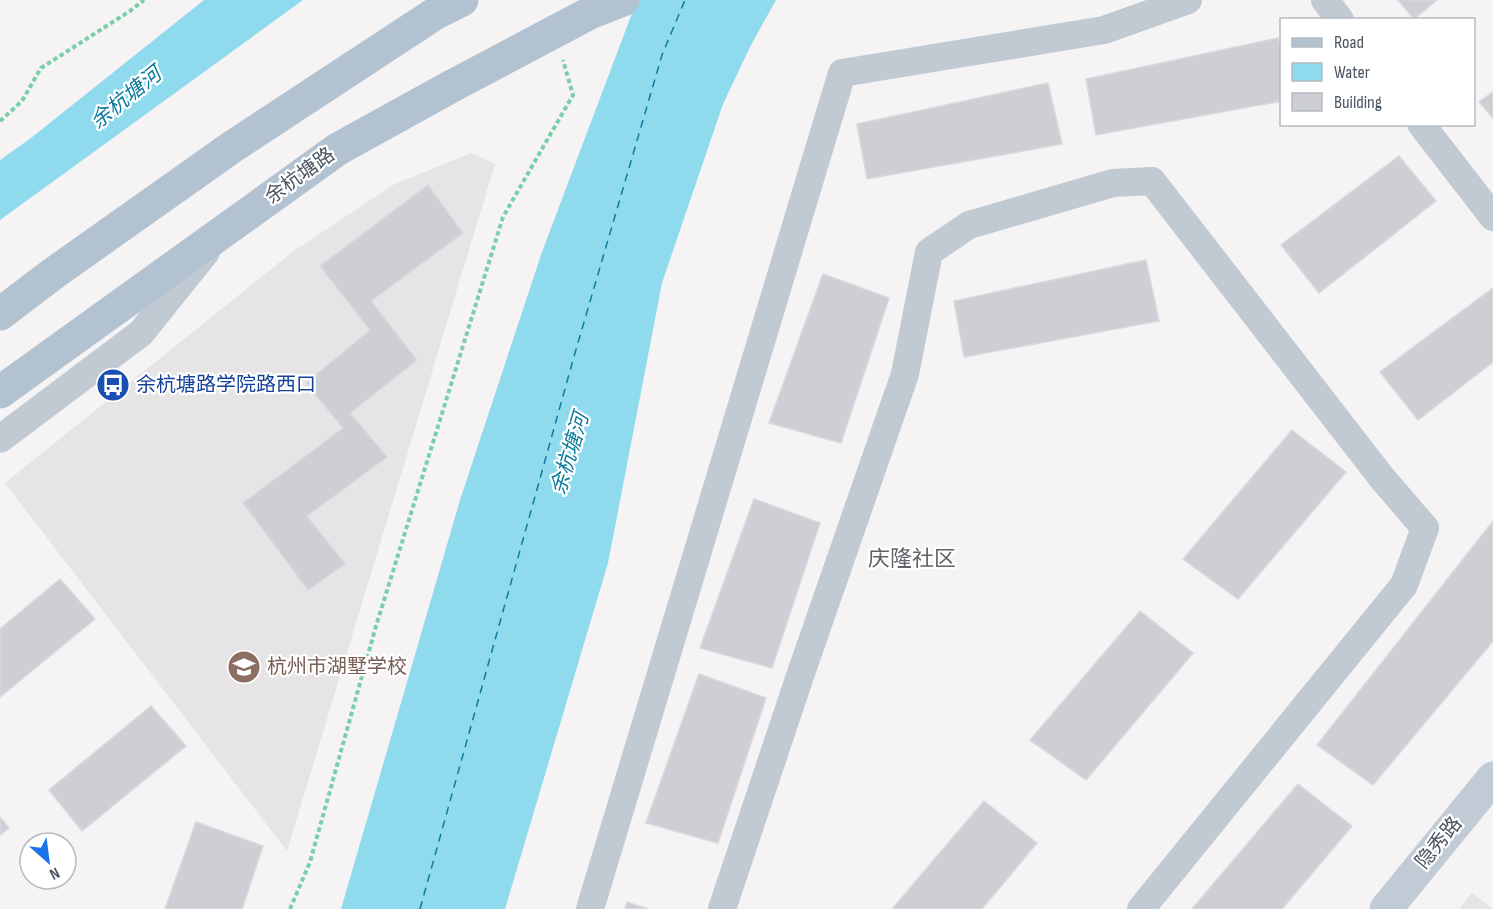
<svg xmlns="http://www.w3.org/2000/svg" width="1493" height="909" viewBox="0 0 1493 909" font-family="'Sofia Sans Condensed','Noto Sans SC',sans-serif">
<rect width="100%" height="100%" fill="#f5f3f3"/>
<path fill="#e6e4e5" d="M471,153l24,11 -208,687 -282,-368 286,-230 102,-68z
M1472,893l21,16h-34z"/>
<path fill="#90daee" d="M204,0h99l-303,220v-60l31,-22z
M637,0h139l-25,45 -28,59 -61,179 -54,280 -103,346h-164l119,-409 82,-248z"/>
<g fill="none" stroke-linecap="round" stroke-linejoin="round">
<path stroke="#0c7c9b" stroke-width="1.5" stroke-dasharray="8 6" stroke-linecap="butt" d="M420,909l155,-556 87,-298 23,-55"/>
</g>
<path fill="#cdcfd5" stroke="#d7d9de" stroke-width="1.5" d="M1398,0h39l-23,19z
M1278,38l4,18v45l-186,34 -10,-56z
M1048,83l14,61 -195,35 -10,-55z
M1493,92v26l-14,-16z
M1399,156l37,45 -117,92 -38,-48z
M428,185l35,48 -92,68 46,59 -67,53 37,44 -80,59 38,48 -37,26 -65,-87 100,-75 -37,-45 64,-53 -50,-64z
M1146,260l13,61 -195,36 -10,-56z
M823,274l66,24 -48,145 -72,-20z
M1493,288v74l-75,58 -38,-48z
M1292,430l54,42 -108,127 -55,-40z
M754,499l66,24 -48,145 -72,-20z
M1493,521v120l-120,144 -56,-40z
M60,579l35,40 -95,78v-68z
M1140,611l53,42 -107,127 -56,-40z
M699,674l67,24 -48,145 -72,-20z
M151,706l35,40 -104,85 -33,-41z
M1298,784l54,42 -70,83h-90z
M984,801l53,42 -55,66h-90z
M0,817l9,11 -9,7z
M196,822l67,24 -21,63h-77z
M627,902l21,7h-23z"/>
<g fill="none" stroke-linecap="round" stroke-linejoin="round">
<path stroke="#7ad0a6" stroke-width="4" stroke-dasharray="4.5 3" stroke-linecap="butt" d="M0,121l22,-20 19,-33 89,-57 14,-11
M290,909l20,-47 66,-236 127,-409 70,-122 -10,-35"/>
<path stroke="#c1cad2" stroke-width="28" d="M1325,0l15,20
M1421,124l72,93
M0,439l141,-106 65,-81
M590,909l252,-836 262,-43 84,-30
M722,909l79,-236 104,-299 24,-122 40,-27 144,-42 39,-2 230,297 43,50 -21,57 -263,324"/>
<path stroke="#c1cbd6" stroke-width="33" d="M1386,909l107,-131"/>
<path stroke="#b3c2d1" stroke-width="33" d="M0,314l54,-41 178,-126 204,-134 26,-13
M0,392l338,-243 114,-63"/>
<path stroke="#b3c2d1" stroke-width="33" d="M452,86l138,-73 33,-13"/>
</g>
<defs>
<symbol id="bus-disc" viewBox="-11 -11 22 22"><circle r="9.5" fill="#1a4fb4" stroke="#fff"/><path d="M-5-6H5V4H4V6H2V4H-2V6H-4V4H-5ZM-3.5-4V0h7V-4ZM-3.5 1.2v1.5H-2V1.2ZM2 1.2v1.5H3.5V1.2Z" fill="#fff"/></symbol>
<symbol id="school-disc" viewBox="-11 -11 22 22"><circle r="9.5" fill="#8d6e63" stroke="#fff"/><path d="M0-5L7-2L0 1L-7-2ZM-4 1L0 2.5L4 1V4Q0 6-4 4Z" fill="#fff"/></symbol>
</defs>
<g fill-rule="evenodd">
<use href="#bus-disc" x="94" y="366" width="38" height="38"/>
<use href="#school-disc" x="225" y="648" width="38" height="38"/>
</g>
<g text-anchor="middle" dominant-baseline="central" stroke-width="4.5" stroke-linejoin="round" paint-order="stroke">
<g font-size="20" fill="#4a5661" stroke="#fff">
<text transform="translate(300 176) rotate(-36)">余杭塘路</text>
<text transform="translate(1439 843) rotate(-51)">隐秀路</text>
</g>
<g font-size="20" fill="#164399" stroke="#fff" text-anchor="start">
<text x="136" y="385">余杭塘路学院路西口</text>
</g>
<g font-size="20" fill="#785e54" stroke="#fff" text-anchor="start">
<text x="267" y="667">杭州市湖墅学校</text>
</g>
<g font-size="21" font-style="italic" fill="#0c7c9b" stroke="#fff">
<text transform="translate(126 98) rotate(-39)">余杭塘河</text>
<text transform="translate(570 454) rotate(-73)">余杭塘河</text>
</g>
<g font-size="22" fill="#5f6368" stroke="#fff">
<text x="912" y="559">庆隆社区</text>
</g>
</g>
<rect x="1280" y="18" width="195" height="108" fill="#ffffff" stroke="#b7bbc0" stroke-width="1.5"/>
<rect x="1292" y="38" width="30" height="9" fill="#b3c2d1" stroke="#b7bbc0" stroke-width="1.5"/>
<text x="1334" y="48" font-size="18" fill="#4a5661">Road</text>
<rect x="1292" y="63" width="30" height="18" fill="#90daee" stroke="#b7bbc0" stroke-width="1.5"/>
<text x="1334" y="78" font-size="18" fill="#4a5661">Water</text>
<rect x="1292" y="93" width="30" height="18" fill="#cdcfd5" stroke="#b7bbc0" stroke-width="1.5"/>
<text x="1334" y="108" font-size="18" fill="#4a5661">Building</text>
<g transform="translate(48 861) rotate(152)"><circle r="28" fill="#ffffff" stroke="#b7bbc0" stroke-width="1.5"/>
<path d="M0-4.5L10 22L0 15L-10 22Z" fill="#1a73e8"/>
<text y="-9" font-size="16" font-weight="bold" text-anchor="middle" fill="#4a5661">N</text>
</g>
</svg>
